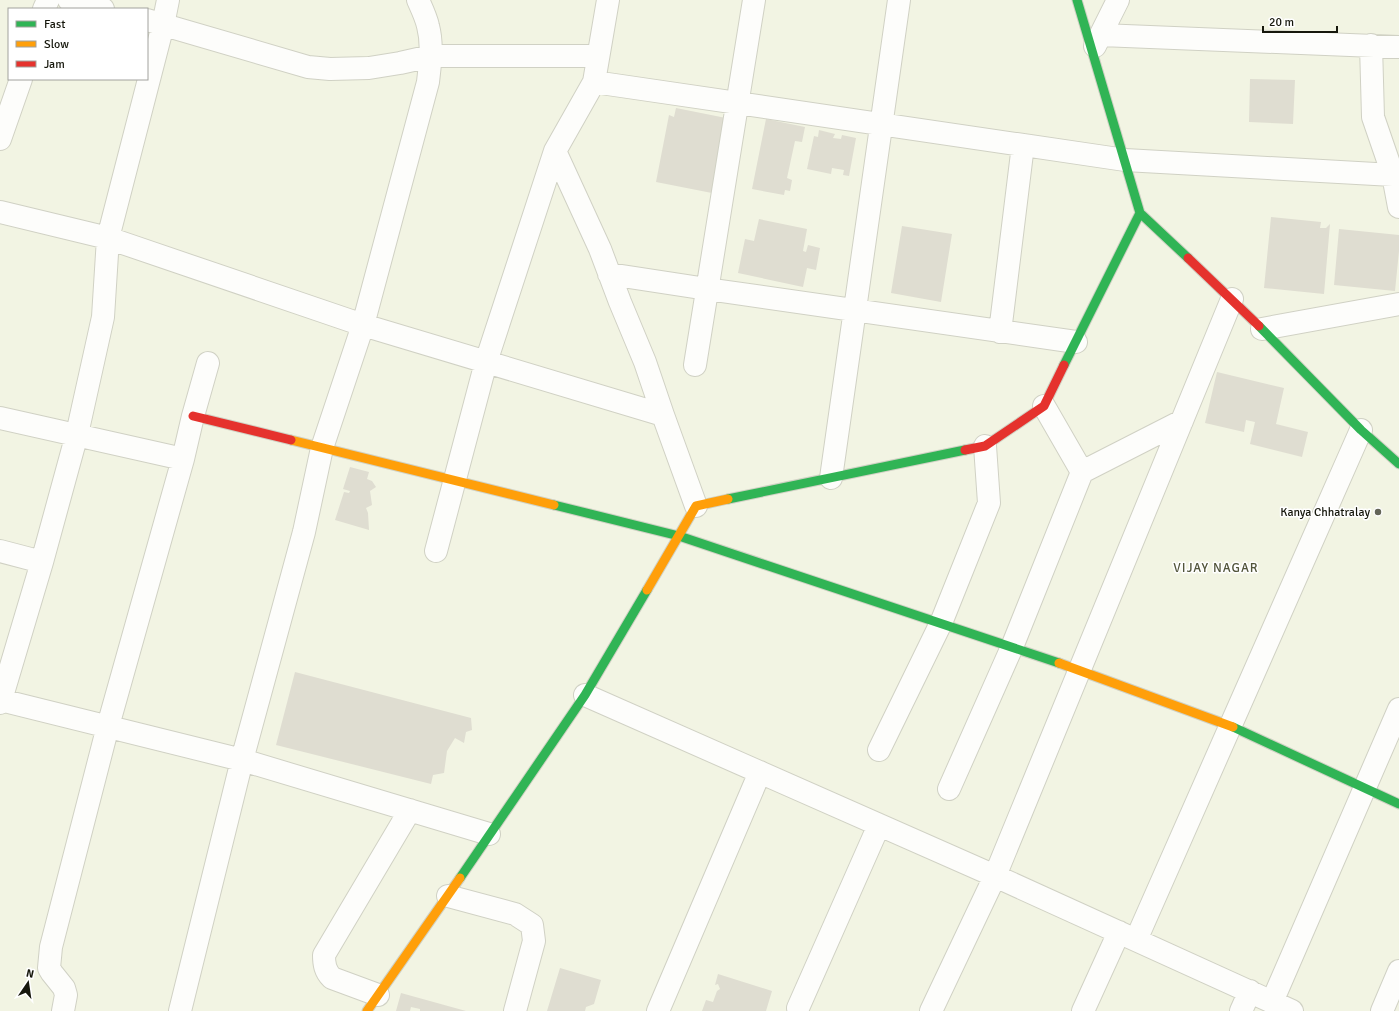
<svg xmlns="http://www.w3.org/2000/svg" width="1399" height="1011" viewBox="0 0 1399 1011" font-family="Signika,sans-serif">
<rect width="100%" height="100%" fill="#f2f4e3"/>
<path fill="#dfddd1" d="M1250,79l45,1 -2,44 -44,-2z
M676,108l55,11 -14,75 -61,-12 13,-67 5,2z
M766,119l39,8 -3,15 -7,-1 -8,37 5,2 -2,11 -5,-1 -1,5 -32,-6z
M819,130l16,4 -2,4 8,1 1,-4 14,3 -7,38 -6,-1 1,-5 -12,-2 -1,6 -24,-5 7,-33 4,1z
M1271,217l50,5 -1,6h6l4,-4 -6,70 -60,-6z
M759,219l48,10 -4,22 3,1 2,-7 12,3 -4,22 -9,-2 -4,19 -65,-14 7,-34 9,2z
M902,226l50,8 -11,68 -50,-9z
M1339,229l60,6v16l-4,40 -61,-6z
M1217,372l67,16 -8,36 32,8 -6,25 -52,-13 5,-22 -9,-2 -2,12 -39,-9z
M350,467l19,5 -2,7 5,2 4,6 -6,4 2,14 -6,3 2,5 1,17 -34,-10 9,-28 5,1 1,-2 -7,-2z
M295,672l176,46 1,12 -6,2 -2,11 -9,-5 -8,13 -3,22 -11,2 -2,9 -155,-39z
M560,968l41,12 -7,24 -8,3 -1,4h-38z
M718,974l54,17 -6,20h-64l4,-11 7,2 4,-11 3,-2 -2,-5 -3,1z
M401,993l65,18h-46v-2l-9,-2 -1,4h-14z"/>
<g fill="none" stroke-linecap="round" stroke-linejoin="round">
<defs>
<path id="street" d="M69,0l34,9
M44,9l4,-9
M147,20l161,47 22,2 39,-1 31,-5 31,-7h167
M1101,35l298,12
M1371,45l2,72 20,58 6,32
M1095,46l23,-46
M594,82l531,78 268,15 6,-4
M0,139l21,-60
M555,151l45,98 20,53 25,60 18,53
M0,212l108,26 255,87 300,90 33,91
M609,274l98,15 369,53
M1262,329l137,-25
M1000,332l23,-187
M695,365l59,-365
M0,418l183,41
M1082,472l100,-51
M831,478l68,-478
M0,551l42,11
M436,551l50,-189 69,-211 39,-69 14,-82
M585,695l410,181 297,135
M0,700l242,60 247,74
M0,703l42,-141 35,-128 26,-117 5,-79 55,-213 5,-25
M879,750l62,-127 48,-120 -4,-57
M949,789l63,-142 70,-175 -38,-66
M448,896l67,18 17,11 2,16 -19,70
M1136,940l225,-510
M378,995l-46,-17c-7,-7 -8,-14 -8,-23l86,-145
M1272,1002l127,-293
M798,1008l81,-183
M63,1011l3,-16 -2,-7 -12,-15 -3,-5 2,-21 57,-221 75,-267 10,-43 15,-53
M180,1011l62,-251 62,-228 18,-84 41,-123 65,-243c2,-18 5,-37 0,-56 -2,-9 -6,-17 -10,-26
M658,1011l102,-239
M931,1011l64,-135 237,-577
M1083,1011l36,-79
M1241,1011l9,-20
M1382,1011l17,-40"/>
<path id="fast" d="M1077,0l63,213 48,45
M1259,326l102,104 38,34
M1064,365l76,-152
M728,499l237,-49
M554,505l125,31 380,127
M1233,727l166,77
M460,878l125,-183 62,-105"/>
<path id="slow" d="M291,440l263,65
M647,590l49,-84 32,-7
M1059,663l174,64
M367,1011l93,-133"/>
<path id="jam" d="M1188,258l71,68
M193,416l98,24
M965,450l20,-4 59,-40 20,-41"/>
</defs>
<use href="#street" stroke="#d0d1c4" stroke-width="24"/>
<use href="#fast" stroke="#d0d1c4" stroke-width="11"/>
<use href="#slow" stroke="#d0d1c4" stroke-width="11"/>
<use href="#jam" stroke="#d0d1c4" stroke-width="11"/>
<use href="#street" stroke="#fdfdfb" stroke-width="22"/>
<use href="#fast" stroke="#30b455" stroke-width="9"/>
<use href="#slow" stroke="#ff9f0a" stroke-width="9"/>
<use href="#jam" stroke="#e5322d" stroke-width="9"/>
</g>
<circle fill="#636457" stroke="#fff" stroke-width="1.5" cx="1378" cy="512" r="4"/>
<g text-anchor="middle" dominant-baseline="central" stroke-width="3" stroke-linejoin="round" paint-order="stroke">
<g font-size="12" fill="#16170c" stroke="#fff" text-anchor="end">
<text x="1370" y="512">Kanya Chhatralay</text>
</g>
<g font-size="13" letter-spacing="1" fill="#51543a" stroke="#fff">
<text x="1216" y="568">VIJAY NAGAR</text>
</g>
</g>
<rect x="8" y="8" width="140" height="72" fill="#ffffff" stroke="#a2a29e"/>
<rect x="16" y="21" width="20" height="6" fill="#30b455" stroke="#a2a29e"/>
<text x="44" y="28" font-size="12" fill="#16170c">Fast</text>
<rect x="16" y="41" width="20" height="6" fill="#ff9f0a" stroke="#a2a29e"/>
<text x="44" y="48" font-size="12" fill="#16170c">Slow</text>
<rect x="16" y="61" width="20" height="6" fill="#e5322d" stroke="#a2a29e"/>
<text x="44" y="68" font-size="12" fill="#16170c">Jam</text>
<g transform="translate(28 983) rotate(13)" stroke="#ffffff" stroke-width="3" paint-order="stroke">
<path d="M0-3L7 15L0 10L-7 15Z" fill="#16170c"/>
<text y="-6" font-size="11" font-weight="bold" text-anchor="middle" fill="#16170c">N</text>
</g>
<path d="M1263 26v6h74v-6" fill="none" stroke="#16170c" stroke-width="2"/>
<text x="1269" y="26" font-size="12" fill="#16170c" stroke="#ffffff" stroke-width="3" paint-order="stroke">20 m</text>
</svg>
